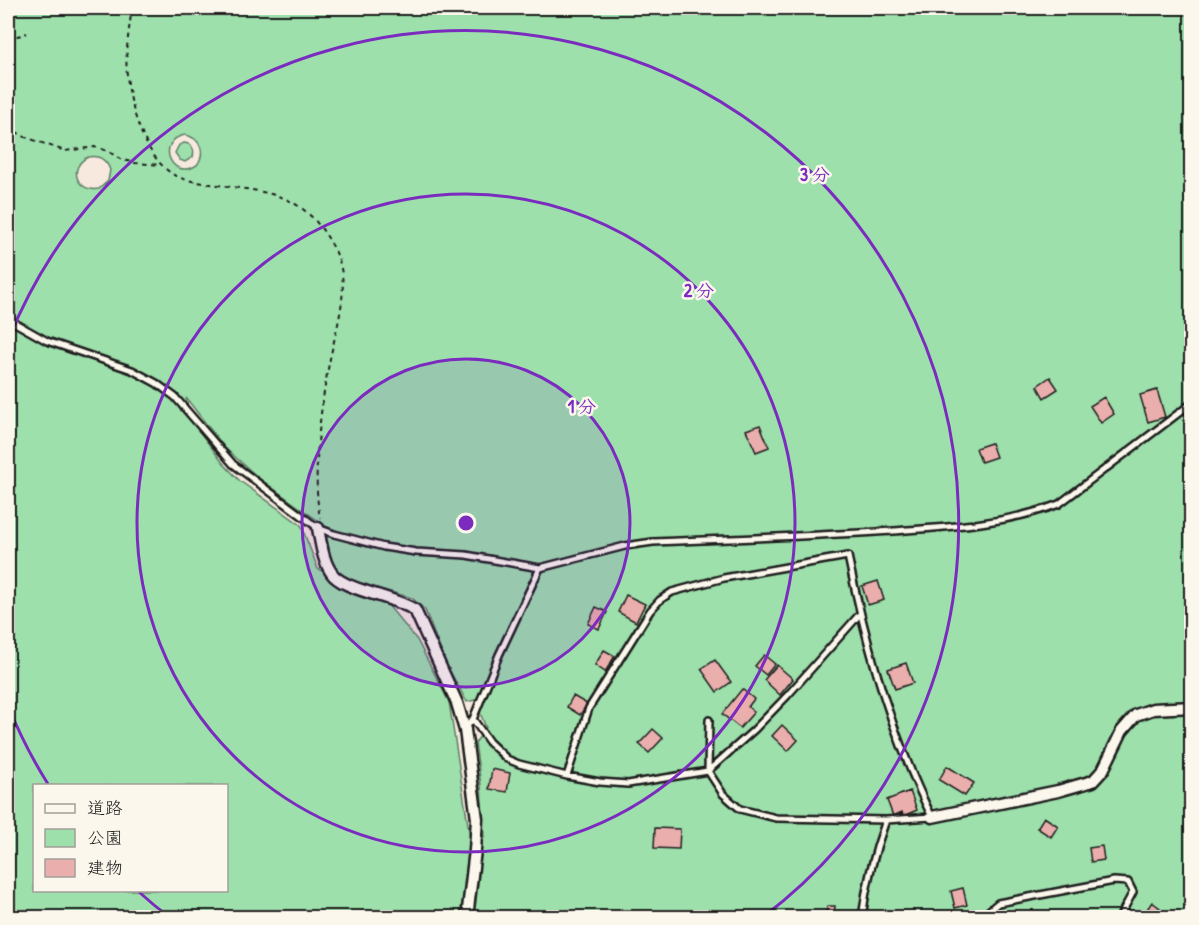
<svg xmlns="http://www.w3.org/2000/svg" width="1199" height="925" viewBox="0 0 1199 925" font-family="'Patrick Hand','Klee One',sans-serif">
<rect width="100%" height="100%" fill="#f8e9df"/>
<filter id="ink" filterUnits="userSpaceOnUse"><feTurbulence type="fractalNoise" baseFrequency=".0167" numOctaves="2"/><feDisplacementMap in="SourceGraphic" scale="12" xChannelSelector="R" yChannelSelector="G"/><feConvolveMatrix kernelMatrix="1 2 1 2 8 2 1 2 1" color-interpolation-filters="sRGB"/></filter>
<g filter="url(#ink)">
<path fill="#9de0ac" stroke="#5c7e64" stroke-width="1.5" fill-rule="evenodd" d="M8,8h1183v909h-1183zM185,135c16,3 21,18 12,30 -27,17 -42,-25 -12,-30zM88,157c11,-2 18,2 22,13l-2,11 -9,8c-22,4 -32,-22 -11,-32zM186,398l39,50 35,31 64,46 8,37 5,9 15,10 60,17 13,12 21,54 21,38 8,-2 11,28 -11,15 6,42 3,52 -15,-6 -20,-129 -32,-62 -30,-36 -69,-35 -17,-44 -61,-44 -17,-18 -33,-44zM34,786h192v104h-192z
M184,143c8,1 11,6 9,14l-8,5 -5,-2 -5,-7 4,-8z"/>
<path fill="#eaafac" stroke="#1c1c1c" stroke-width="1.5" d="M1050,377l8,12 -14,9 -7,-12z
M1157,390l8,27 -17,5 -8,-27z
M1104,397l10,17 -13,9 -11,-17z
M760,425l9,22 -13,5 -10,-22z
M991,443l5,14 -15,5 -5,-14z
M878,581l6,19 -16,5 -6,-19z
M626,595l19,9 -9,18 -18,-10z
M596,607l11,5 -8,17 -11,-5z
M604,650l11,6 -10,16 -10,-7z
M764,655l11,9 -9,11 -11,-9z
M715,660l16,22 -14,10 -16,-23z
M906,663l7,20 -18,6 -7,-20z
M777,665l16,14 -13,16 -16,-15z
M742,689l12,10 -6,8 6,5 -14,16 -18,-14z
M573,696l14,8 -7,11 -13,-8z
M782,725l16,15 -10,11 -16,-15z
M653,729l10,9 -14,15 -10,-9z
M947,766l27,17 -9,13 -26,-16z
M492,769l18,4 -3,19 -18,-3z
M910,791l7,19 -14,6 -1,-4 -9,4 -6,-16z
M1044,817l14,9 -7,11 -14,-9z
M655,828l25,1 -1,20 -25,-1z
M1102,846l2,14 -13,2 -2,-14z
M963,888l4,17 -12,3 -4,-17z
M1152,902l8,6 -6,10h-8l-3,-3z
M827,906h8l-1,9 -8,-1z"/>
<g fill="none" stroke-linecap="round" stroke-linejoin="round">
<defs>
<path id="service" d="M8,319l39,22 85,29 24,13 19,14 58,67 85,64 16,6 50,13 32,5 50,3 74,13 85,-22 28,-4c80,-3 160,-6 241,-11 56,-4 112,-7 165,-27l133,-101
M473,719l16,23 18,17 12,5 48,12 33,6 28,2 80,-13 15,23 17,15 36,9 110,2 46,-3c-41,-83 -66,-171 -84,-261l-124,22 -52,14 -12,8 -10,11 -61,97 -22,68
M465,729l8,-10 26,-64 41,-87
M708,771l46,-41 33,-34 72,-81
M708,771l1,-51
M862,918c4,-34 12,-65 24,-98
M980,918l18,-15 116,-22 14,1 5,10 -14,26"/>
<path id="minor" d="M318,528c3,15 5,36 16,48 15,15 61,21 81,34l42,93 8,27 12,89 -2,31 -8,68
M932,817l126,-26 35,-10 10,-11 19,-39 14,-16 17,-6 39,-2"/>
</defs>
<use href="#service" stroke="#1c1c1c" stroke-width="10"/>
<use href="#minor" stroke="#1c1c1c" stroke-width="15"/>
<path stroke="#1c1c1c" stroke-width="2" stroke-dasharray="4.5 4.5" stroke-linecap="butt" d="M132,8c-3,21 -7,45 -5,67 3,34 19,87 51,102 13,5 27,6 40,8 54,8 85,8 114,60 23,39 3,83 -4,124 -8,42 -16,107 -8,149
M8,39l19,-6
M8,127l17,10 40,14 30,-4 13,4 12,8 15,4 27,2"/>
<use href="#service" stroke="#fbf7ec" stroke-width="5"/>
<use href="#minor" stroke="#fbf7ec" stroke-width="10"/>
</g>
</g>
<circle cx="466" cy="523" r="164" fill="#7b2cbf" fill-opacity=".12"/>
<g fill="none" stroke="#7b2cbf" stroke-width="3">
<circle cx="466" cy="523" r="164"/>
<circle cx="466" cy="523" r="329"/>
<path d="M169 917A493 493 0 0 1 139 892M48 784A493 493 0 0 1 9 708M9 338A493 493 0 1 1 763 917"/>
</g>
<circle cx="466" cy="523" r="9" fill="#7b2cbf" stroke="#fbf7ec" stroke-width="3"/>
<g font-size="18" text-anchor="middle" font-weight="bold" fill="#7b2cbf" stroke="#fbf7ec" stroke-width="5" stroke-linejoin="round" paint-order="stroke">
<text x="815" y="181">3 分</text>
<text x="699" y="297">2 分</text>
<text x="582" y="413">1 分</text>
</g>
<rect width="1199" height="925" fill="none" stroke="#fbf7ec" stroke-width="30"/>
<rect x="15" y="15" width="1169" height="895" fill="none" stroke="#1c1c1c" stroke-width="2" filter="url(#ink)"/>
<rect x="33" y="784" width="195" height="108" fill="#fbf7ec" stroke="#a29f99" stroke-width="1.5"/>
<rect x="45" y="804" width="30" height="9" fill="#fbf7ec" stroke="#a29f99" stroke-width="1.5"/>
<text x="87" y="814" font-size="18" fill="#1c1c1c">道路</text>
<rect x="45" y="829" width="30" height="18" fill="#9de0ac" stroke="#a29f99" stroke-width="1.5"/>
<text x="87" y="844" font-size="18" fill="#1c1c1c">公園</text>
<rect x="45" y="859" width="30" height="18" fill="#eaafac" stroke="#a29f99" stroke-width="1.5"/>
<text x="87" y="874" font-size="18" fill="#1c1c1c">建物</text>
</svg>
